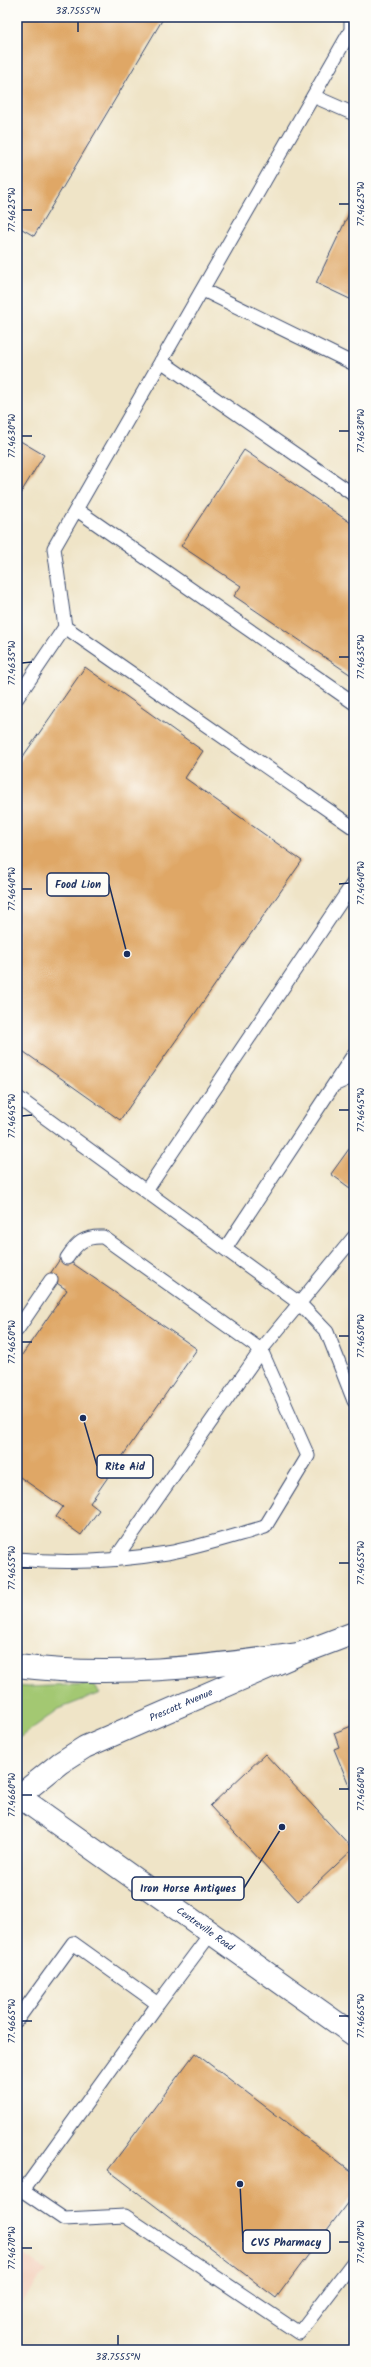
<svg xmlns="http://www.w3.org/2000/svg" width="371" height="2367" viewBox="0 0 371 2367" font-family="Kalam,sans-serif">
<rect width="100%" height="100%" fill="#fdfcf7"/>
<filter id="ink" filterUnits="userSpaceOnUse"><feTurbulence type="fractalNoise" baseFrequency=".025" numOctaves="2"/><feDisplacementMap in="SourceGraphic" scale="8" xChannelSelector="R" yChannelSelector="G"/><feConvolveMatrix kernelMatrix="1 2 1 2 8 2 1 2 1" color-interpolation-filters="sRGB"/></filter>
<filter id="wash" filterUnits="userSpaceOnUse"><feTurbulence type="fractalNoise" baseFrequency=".012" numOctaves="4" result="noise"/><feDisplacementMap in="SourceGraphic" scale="16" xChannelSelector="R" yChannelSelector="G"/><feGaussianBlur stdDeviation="0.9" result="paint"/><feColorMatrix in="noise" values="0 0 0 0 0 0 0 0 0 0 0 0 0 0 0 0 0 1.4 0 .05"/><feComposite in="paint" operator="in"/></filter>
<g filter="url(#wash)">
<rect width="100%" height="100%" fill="#efe4c7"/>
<path fill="#f4d3c0" d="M17,2250l29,21 -29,38z"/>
<path fill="#a3c872" stroke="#5f7c68" d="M93,1684l7,9 -41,16 -40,29 -2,-1v-51l11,1z"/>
<g id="blocks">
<path fill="#dfa766" d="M17,17h147l-130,219 -17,-10z
M354,203v98l-38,-18z
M17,439l27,16 -27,44z
M244,450l110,75v152l-120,-81 7,-10 -60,-40z
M85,667l118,84 -18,27 117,83 -182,259 -103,-73v-282z
M354,1142v49l-23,-17z
M62,1256l135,93 -107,154 9,7 -18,25 -25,-18 7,-10 -46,-32v-113l50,-72 -19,-13z
M354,1725v72l-20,-48 5,-2 -5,-14z
M265,1754l88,95 -55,52 -88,-95z
M195,2053l159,121v20l-78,104 -168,-128z"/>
</g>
</g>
<g filter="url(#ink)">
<use href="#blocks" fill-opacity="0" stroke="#3b4a6e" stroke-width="1"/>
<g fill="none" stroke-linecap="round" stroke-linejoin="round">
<defs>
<path id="service" d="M313,96l41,18
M203,290l151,74
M161,361l193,134
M77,510l277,193
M65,627l-11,-79 297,-518v-13
M17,698l48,-71 289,201
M334,1085l20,-9
M17,1097l282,206 28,29 27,69
M146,1191l208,-309
M225,1249l129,-195
M67,1258c10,-15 17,-22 36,-21l158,113 93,-113
M17,1330l34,-50
M17,1559c49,5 101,2 150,-6 33,-6 66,-17 98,-26l43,-71 -47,-106 -146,209
M158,2004l53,-71
M17,2020l56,-77 85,61 -135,187
M17,2187l47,32 61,-3 174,117 55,-72"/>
<g id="secondary">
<path id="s1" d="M19,1796l41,-33 25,-16 214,-93 55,-21"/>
</g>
<g id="trunk">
<path d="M17,1666c97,12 186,1 282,-12"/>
<path id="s2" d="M17,1795l337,240"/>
</g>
</defs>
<use href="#service" stroke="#3b4a6e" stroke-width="15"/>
<use href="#secondary" stroke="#3b4a6e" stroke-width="24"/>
<use href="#trunk" stroke="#3b4a6e" stroke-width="24"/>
<use href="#service" stroke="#fff" stroke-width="13"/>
<use href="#secondary" stroke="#fff" stroke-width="22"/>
<use href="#trunk" stroke="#fff" stroke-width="22"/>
</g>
</g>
<path fill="none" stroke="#1b2f5e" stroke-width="1.5" d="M78,22v10M339,204h10M22,210h10M339,431h10M22,436h10M339,657h10M22,663l10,-1M339,884l10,-1M22,889h10M339,1110h10M22,1116l10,-1M339,1336h10M22,1342h10M339,1563h10M22,1568h10M339,1789h10M22,1795h10M339,2016h10M22,2021h10M339,2242h10M22,2248h10M118,2335v10"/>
<g text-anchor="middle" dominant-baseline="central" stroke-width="3" stroke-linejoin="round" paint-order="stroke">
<g font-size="10" fill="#1b2f5e" stroke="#fdfcf7">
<text stroke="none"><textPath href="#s1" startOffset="187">Prescott Avenue</textPath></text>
<text stroke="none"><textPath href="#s2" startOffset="231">Centreville Road</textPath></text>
</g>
</g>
<path fill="none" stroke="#1b2f5e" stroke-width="1.5" d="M127 954L109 884M83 1418L97 1466M282 1827L244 1888M240 2184L243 2242"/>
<g fill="#1b2f5e" stroke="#fdfcf7" stroke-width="1.5">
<circle cx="127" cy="954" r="4"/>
<circle cx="83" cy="1418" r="4"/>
<circle cx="282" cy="1827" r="4"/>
<circle cx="240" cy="2184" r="4"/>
</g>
<g fill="#fdfcf7" stroke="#1b2f5e" stroke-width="1.5">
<rect x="47" y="873" width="62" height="23" rx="4"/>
<rect x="97" y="1455" width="56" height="23" rx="4"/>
<rect x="132" y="1877" width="112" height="23" rx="4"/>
<rect x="243" y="2230" width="87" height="23" rx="4"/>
</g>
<g font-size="11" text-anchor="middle" font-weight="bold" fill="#1b2f5e">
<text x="78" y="888">Food Lion</text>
<text x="125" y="1470">Rite Aid</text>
<text x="188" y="1892">Iron Horse Antiques</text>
<text x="286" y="2246">CVS Pharmacy</text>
</g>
<rect width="371" height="2367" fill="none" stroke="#fdfcf7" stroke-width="44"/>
<rect x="22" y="22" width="327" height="2323" fill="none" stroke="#1b2f5e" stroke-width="1.5"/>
<g font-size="10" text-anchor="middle" fill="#1b2f5e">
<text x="78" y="14">38.7555°N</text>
<text transform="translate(360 204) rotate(-90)" y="4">77.4625°W</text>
<text transform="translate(11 210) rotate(-90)" y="4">77.4625°W</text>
<text transform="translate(360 431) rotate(-90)" y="4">77.4630°W</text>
<text transform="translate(11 436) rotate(-90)" y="4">77.4630°W</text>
<text transform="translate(360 657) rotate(-90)" y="4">77.4635°W</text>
<text transform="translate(11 663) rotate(-90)" y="4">77.4635°W</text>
<text transform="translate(360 883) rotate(-90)" y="4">77.4640°W</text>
<text transform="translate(11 889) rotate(-90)" y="4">77.4640°W</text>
<text transform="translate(360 1110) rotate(-90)" y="4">77.4645°W</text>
<text transform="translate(11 1116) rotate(-90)" y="4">77.4645°W</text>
<text transform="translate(360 1336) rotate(-90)" y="4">77.4650°W</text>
<text transform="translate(11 1342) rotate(-90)" y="4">77.4650°W</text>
<text transform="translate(360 1563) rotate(-90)" y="4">77.4655°W</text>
<text transform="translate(11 1568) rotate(-90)" y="4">77.4655°W</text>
<text transform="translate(360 1789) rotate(-90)" y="4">77.4660°W</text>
<text transform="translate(11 1795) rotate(-90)" y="4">77.4660°W</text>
<text transform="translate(360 2016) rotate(-90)" y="4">77.4665°W</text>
<text transform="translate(11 2021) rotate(-90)" y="4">77.4665°W</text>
<text transform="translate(360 2242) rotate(-90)" y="4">77.4670°W</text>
<text transform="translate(11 2248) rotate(-90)" y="4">77.4670°W</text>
<text x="118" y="2360">38.7555°N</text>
</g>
</svg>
